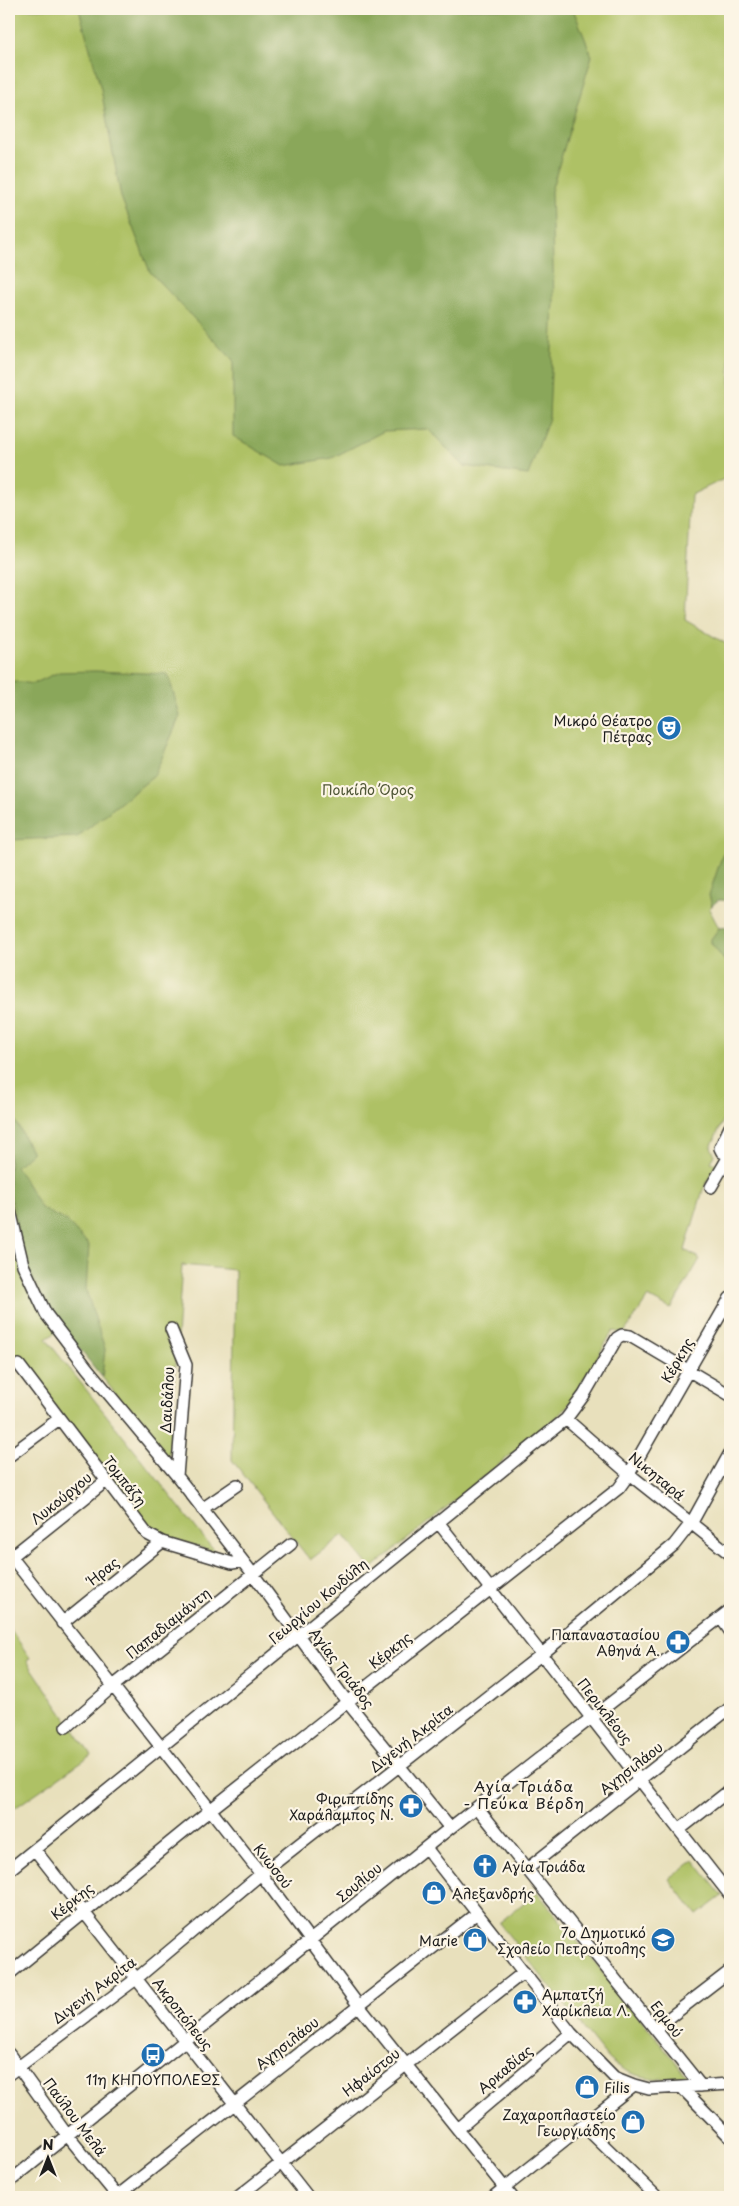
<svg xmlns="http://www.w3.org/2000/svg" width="739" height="2206" viewBox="0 0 739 2206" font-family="'Playpen Sans',sans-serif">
<rect width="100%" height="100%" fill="#fcf5e5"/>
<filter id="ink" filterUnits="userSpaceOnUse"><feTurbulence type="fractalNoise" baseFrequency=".02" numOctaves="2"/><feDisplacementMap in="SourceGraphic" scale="10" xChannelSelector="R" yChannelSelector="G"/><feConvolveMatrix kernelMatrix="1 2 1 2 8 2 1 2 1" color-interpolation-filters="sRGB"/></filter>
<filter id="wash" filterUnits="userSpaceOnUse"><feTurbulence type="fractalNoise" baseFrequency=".0096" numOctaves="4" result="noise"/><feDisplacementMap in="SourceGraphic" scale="20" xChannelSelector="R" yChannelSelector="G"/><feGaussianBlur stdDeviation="1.12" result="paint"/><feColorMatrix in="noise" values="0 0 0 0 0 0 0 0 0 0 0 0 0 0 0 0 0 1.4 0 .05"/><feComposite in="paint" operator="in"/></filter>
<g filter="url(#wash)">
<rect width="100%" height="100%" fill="#e8e0bc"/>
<path fill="#aec165" stroke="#656e40" d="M9,9h721v467l-39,19 -6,125 45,26v221l-19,35 1,4 -3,3 10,19 -3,5 10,28 4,7v138l-19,41 4,8 -4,7 5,2 -13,26 -18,60 15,9 -29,50 -23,-12 -24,36 -11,-2 -45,74 -11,12 -186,152 -28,-34 -33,25 -78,-100 3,-190 -53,-5 -13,188 -2,5 -65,-81 1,-7 -36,-45 -21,14 169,213 -65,-21 -129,-170 -12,8z
M9,1627l21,31 -3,3 64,94 -82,57z
M694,1860l28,36 -25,19 -28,-36z
M537,1892l152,186c-29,3 -58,1 -81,-19l-109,-136z"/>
<path fill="#8aa75a" stroke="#53623b" d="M79,9h494l19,47 -41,135 3,111 -5,116 -21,57 -64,-9 -36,-37 -44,2 -52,27 -48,8 -51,-30v-76l-83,-88 -29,-75 -20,-108z
M95,671l73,3 12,42 -26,60 -77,61 -68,3v-156l4,-3 20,3 26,-12z
M730,844v57c-9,0 -11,-4 -18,5l-3,-11 13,-39z
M729,927l-4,5 5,4v32l-19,-25v-4l8,-11z
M9,1108l23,45 -16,13 25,42 25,13 23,24 -3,45 19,59 -3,28 -37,-46 -23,-34 -18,-36 -15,-74z"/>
</g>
<g filter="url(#ink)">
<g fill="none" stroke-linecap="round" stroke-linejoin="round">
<defs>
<path id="minor" d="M730,1127l-10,21 2,4 8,4
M711,1187l18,-31
M9,1206l14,59 23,49 41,54 90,108 76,98 95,129 102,125
M171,1329l15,36 -9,111
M19,1365l128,169 15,8 70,21 11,-2
M566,1419l63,55 101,80
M9,1456l50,-37
M202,1509l35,-24
M438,1522l292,373
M9,1554l252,320 98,132 153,191
M11,1557l95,-76
M721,1618l9,13
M62,1623l100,-81
M66,1727l46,-40 179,-143
M477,1807l224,279
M679,1830l51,-40
M426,1848l145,185 43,44 20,8 15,4 81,-5
M35,1850l273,347
M527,1869l203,-161
M9,1870l557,-451 18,-24 33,-57 5,-3 8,1 100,59
M9,1974l201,-164 409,-322 10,-14 101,-176
M656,2028l74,-57
M9,2054l58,81 51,62
M9,2074l127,-95 125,-105 281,-220 132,-109 18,-23 38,-69
M682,2088l48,49
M584,2126l73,71
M458,2129l113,-96
M9,2182l441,-354 280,-218
M116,2197l361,-284
M238,2197l286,-225
M493,2197l141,-112"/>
</defs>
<use href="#minor" stroke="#3b3934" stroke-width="14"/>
<use href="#minor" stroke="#fff" stroke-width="11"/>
</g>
</g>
<defs>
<symbol id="theatre-disc" viewBox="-11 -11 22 22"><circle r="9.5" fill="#1f6fb2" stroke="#fcf5e5"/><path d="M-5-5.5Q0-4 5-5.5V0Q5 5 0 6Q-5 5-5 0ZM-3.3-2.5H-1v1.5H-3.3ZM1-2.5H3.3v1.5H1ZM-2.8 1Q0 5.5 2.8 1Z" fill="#fff"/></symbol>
<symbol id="pharmacy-disc" viewBox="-11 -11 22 22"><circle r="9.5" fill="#1f6fb2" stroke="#fcf5e5"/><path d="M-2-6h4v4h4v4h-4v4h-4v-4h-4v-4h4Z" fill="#fff"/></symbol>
<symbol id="church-disc" viewBox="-11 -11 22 22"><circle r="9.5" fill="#1f6fb2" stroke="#fcf5e5"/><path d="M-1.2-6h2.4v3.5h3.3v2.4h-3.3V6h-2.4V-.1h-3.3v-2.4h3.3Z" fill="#fff"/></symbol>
<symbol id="shop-disc" viewBox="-11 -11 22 22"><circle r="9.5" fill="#1f6fb2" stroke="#fcf5e5"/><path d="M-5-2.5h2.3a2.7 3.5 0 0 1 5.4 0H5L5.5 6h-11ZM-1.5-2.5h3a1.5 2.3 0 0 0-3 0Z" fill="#fff"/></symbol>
<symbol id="school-disc" viewBox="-11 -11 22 22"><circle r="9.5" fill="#1f6fb2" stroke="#fcf5e5"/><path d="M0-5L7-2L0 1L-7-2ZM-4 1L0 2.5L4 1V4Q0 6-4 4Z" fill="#fff"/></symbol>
<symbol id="bus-disc" viewBox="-11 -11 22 22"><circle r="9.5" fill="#1f6fb2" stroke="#fcf5e5"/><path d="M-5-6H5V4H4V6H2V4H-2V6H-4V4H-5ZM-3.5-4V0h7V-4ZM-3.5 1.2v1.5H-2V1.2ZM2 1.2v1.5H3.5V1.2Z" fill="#fff"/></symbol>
</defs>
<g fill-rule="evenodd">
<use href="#theatre-disc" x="655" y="714" width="28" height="28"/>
<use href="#pharmacy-disc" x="664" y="1628" width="28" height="28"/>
<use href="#pharmacy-disc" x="397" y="1792" width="28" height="28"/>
<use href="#church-disc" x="471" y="1852" width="28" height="28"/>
<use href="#shop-disc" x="420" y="1879" width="28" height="28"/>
<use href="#shop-disc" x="461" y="1926" width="28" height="28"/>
<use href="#school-disc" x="649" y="1926" width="28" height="28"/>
<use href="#pharmacy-disc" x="511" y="1988" width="28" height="28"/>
<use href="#bus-disc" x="139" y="2041" width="28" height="28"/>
<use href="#shop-disc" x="573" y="2073" width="28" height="28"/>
<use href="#shop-disc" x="619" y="2108" width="28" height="28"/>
</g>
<g text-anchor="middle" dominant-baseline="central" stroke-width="4.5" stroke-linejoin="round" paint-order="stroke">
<g font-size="14" fill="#1c1c1c" stroke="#fcf5e5" text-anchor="end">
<text x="652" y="720">Μικρό Θέατρο<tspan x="652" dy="16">Πέτρας</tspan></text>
<text x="660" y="1634">Παπαναστασίου<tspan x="660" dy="16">Αθηνά Α.</tspan></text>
<text x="394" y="1798">Φιριππίδης<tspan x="394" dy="16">Χαράλαμπος Ν.</tspan></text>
<text x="502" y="1866" text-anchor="start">Αγία Τριάδα</text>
<text x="452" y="1893" text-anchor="start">Αλεξανδρής</text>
<text x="646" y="1932">7ο Δημοτικό<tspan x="646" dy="16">Σχολείο Πετρούπολης</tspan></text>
<text x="458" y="1940">Marie</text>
<text x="542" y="1994" text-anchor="start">Αμπατζή<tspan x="542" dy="16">Χαρίκλεια Λ.</tspan></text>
<text x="153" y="2079" text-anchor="middle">11η ΚΗΠΟΥΠΟΛΕΩΣ</text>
<text x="604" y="2087" text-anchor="start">Filis</text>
<text x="616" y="2114">Ζαχαροπλαστείο<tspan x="616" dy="16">Γεωργιάδης</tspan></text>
</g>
<g font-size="14" fill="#4f5636" stroke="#fcf5e5">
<text x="368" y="789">Ποικίλο Όρος</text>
</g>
<g font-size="14" fill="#1c1c1c" stroke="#fcf5e5">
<text transform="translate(677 1360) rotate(-60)">Κέρκης</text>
<text transform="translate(167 1400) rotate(-87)">Δαιδάλου</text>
<text transform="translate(657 1476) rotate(39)">Νικηταρά</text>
<text transform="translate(125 1481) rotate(52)">Τομπάζη</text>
<text transform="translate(61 1498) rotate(-39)">Λυκούργου</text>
<text transform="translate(103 1571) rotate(-39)">Ήρας</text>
<text transform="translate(318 1601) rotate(-40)">Γεωργίου Κονδύλη</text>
<text transform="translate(168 1623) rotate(-39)">Παπαδιαμάντη</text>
<text transform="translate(390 1650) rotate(-38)">Κέρκης</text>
<text transform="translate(342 1668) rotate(53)">Αγίας Τριάδος</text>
<text transform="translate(605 1711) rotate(52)">Περικλέους</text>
<text transform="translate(411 1738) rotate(-38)">Διγενή Ακρίτα</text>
<text transform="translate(631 1768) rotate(-38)">Αγησιλάου</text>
<text transform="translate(273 1866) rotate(52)">Κνωσού</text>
<text transform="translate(359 1882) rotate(-39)">Σουλίου</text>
<text transform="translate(72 1901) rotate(-39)">Κέρκης</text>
<text transform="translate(94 1990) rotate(-37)">Διγενή Ακρίτα</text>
<text transform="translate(183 2014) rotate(52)">Ακροπόλεως</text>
<text transform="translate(667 2019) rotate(52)">Ερμού</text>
<text transform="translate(287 2043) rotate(-38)">Αγησιλάου</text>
<text transform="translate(505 2069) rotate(-40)">Αρκαδίας</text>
<text transform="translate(371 2072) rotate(-38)">Ηφαίστου</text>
<text transform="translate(75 2117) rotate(53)">Παύλου Μελά</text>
</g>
<g font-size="15" letter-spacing="1" fill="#1c1c1c" stroke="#fcf5e5">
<text x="524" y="1785">Αγία Τριάδα<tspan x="524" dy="17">- Πεύκα Βέρδη</tspan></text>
</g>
</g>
<rect width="739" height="2206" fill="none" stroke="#fcf5e5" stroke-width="30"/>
<g transform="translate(48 2158)" stroke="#fcf5e5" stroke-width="4" paint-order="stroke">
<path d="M0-4L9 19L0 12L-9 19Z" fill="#1c1c1c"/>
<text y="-8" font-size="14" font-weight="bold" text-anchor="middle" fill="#1c1c1c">N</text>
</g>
</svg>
